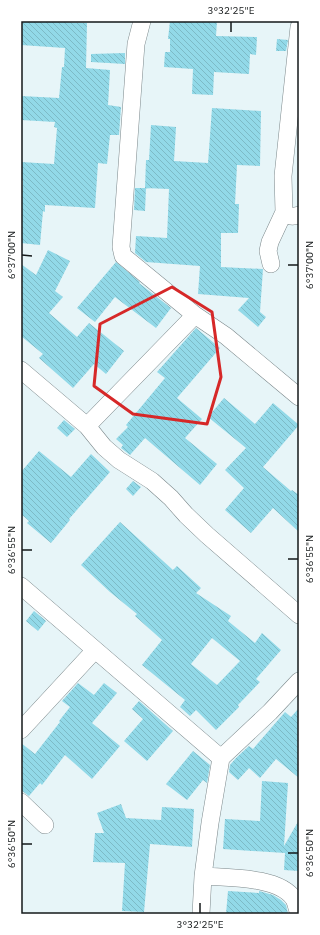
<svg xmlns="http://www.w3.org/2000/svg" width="320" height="935" viewBox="0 0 320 935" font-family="'IBM Plex Sans',sans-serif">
<defs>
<pattern id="building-back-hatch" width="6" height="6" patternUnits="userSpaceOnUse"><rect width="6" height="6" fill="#92d9e8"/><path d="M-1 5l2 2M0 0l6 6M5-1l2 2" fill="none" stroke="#7dbac6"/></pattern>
</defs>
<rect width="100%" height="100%" fill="#e7f5f8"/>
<path fill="url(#building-back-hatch)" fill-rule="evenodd" d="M21,21h43v1l23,1 -1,45 24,2 -2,35 13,2 -2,28h-9l-3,29 -9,-1 -3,45 -50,-3v7l-2,-1 -3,34 -19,-2v-37l2,-25 -2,-1v-18l33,2 3,-36 -3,-1 1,-5 -34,-2v-24l38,2 3,-31h2l1,-19 -44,-3z
M170,21h47l-1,15 41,1 -1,18 -6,-1 -1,20 -35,-2 -1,23 -21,-1 1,-25 -29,-2 1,-15h5v-13h-2z
M277,39l11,1 -2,11h-10z
M125,53v11l-34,-2v-8z
M212,108l49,3 -1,55 -23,-1 -2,39h4l-1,29h-17v34l42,2 -3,43 6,5 -8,10 -20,-17 11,-12 -51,-4 2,-28 -54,-4 -11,-9 1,-17 31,2 2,-49 -24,-1 1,-28h3l2,-35 25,2 -2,34 34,2z
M135,188h11l-1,23 -11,-1z
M48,250l22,11 -15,30 8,6 -14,16 28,24 12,-14 35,28 -18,23 -12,-10 -21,24 -34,-30 4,-4 -22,-18v-72l15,11z
M116,262l24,20 -1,1 32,25 -15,20 -41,-31 -20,25 -18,-14z
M196,328l24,20 -43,50 25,21 -17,19 32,26 -17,21 -55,-47 -15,17 -9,-7 2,-3 -7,-6 12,-12 -2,-2 39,-47 -8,-6z
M224,398l31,26 18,-21 26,22 -36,42 28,24 1,-1 7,5v37l-26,-24 -22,25 -26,-23 19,-22 -19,-18 21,-22 -38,-31z
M64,420l11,9 -8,8 -10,-9z
M39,451l32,26 20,-23 19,18 -41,47 1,1 -19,23 -24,-20 2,-2 -8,-7v-42z
M133,481l8,6 -8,9 -7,-7z
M120,522l53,48 4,-4 24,22 -5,5 35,23 -3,5 27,22 7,-10 19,17 -25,29 4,3 -22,23 1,2 -23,23 -20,-20 -6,6 -10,-9 5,-7 -43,-35 20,-25 -27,-24 2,-2 -27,-22 -29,-27zM212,638l28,23 -23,24 -26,-21z
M34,611l12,10 -8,10 -12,-10z
M78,683l16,12 10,-12 13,10 -25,30 28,23 -28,33 -27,-24 -23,30 -2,-2 -11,13 -8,-6v-47l14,11 25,-32 -1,-1 11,-14 -8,-6z
M139,701l34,30 -26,30 -23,-20 19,-22 -11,-10z
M299,708v70l-23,-19 -16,19 -11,-10 -11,12 -9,-8 1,-7 6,-7 13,-12 4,3 32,-37 6,5z
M193,751l17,14 -3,18 -4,-3 -16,20 -21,-16z
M262,781l26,2 -4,63 15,-26v51l-15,-1 1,-17 -62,-4 2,-30 35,2z
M121,804l5,14 35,2 1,-13 32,2 -2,38 -42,-3 -6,68 -22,-1 3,-48 -32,-1 2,-29h9l-7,-20z
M228,891l31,2v-2l14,4 8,5 5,5 2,9h-62z"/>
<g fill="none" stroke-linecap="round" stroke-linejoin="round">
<defs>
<path id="minor" d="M142,21l-6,23 -15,203 2,9 72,59 31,21 73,61
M284,212c4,5 9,5 15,3
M271,264l-3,-13 2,-9 14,-30 -1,-36 16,-149
M21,370l66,56 17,21 15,13 33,21 19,17 15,17 21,20 92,80
M87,426l108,-111
M21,586l200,172
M21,730l74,-80
M21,802l24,23
M203,876c24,2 76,0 91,23 2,4 3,10 5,15
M201,914l2,-38 7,-53 11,-65 49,-46 29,-31"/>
</defs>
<use href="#minor" stroke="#7b878a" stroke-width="18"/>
<use href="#minor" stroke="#fff" stroke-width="17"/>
</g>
<path fill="none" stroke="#d62828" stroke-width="3" stroke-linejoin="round" d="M172,287l40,25 9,65 -14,47 -74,-10 -39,-28 6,-62z"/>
<path fill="none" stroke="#15191a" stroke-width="1.5" d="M231,32v-10M22,255l10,1M288,265h10M22,550h10M288,559h10M22,844h10M288,853h10M200,913v-10"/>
<rect width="320" height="935" fill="none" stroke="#ffffff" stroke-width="44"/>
<rect x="22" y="22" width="276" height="891" fill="none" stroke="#15191a" stroke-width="1.5"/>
<g font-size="10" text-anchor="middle" fill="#15191a">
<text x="231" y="14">3°32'25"E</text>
<text transform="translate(11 255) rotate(-90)" y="4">6°37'00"N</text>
<text transform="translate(309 265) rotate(-90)" y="4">6°37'00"N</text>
<text transform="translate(11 550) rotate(-90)" y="4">6°36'55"N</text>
<text transform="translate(309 559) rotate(-90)" y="4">6°36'55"N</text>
<text transform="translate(11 844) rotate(-90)" y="4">6°36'50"N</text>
<text transform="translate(309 853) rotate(-90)" y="4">6°36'50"N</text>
<text x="200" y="928">3°32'25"E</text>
</g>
</svg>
